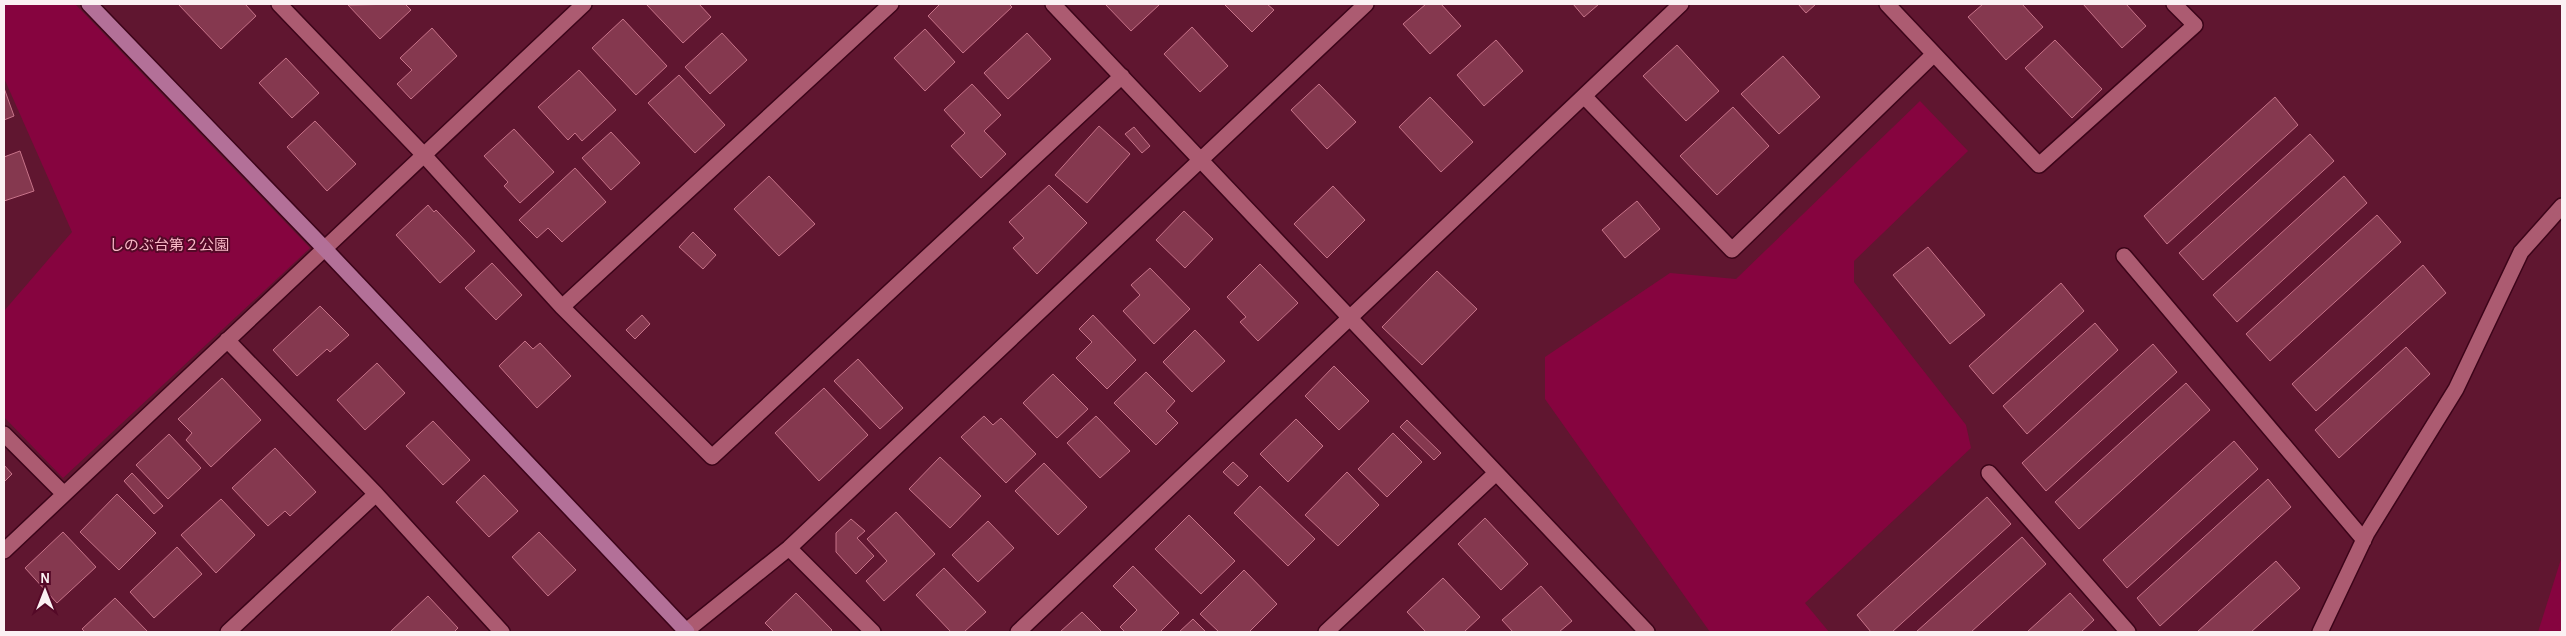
<svg xmlns="http://www.w3.org/2000/svg" width="2566" height="636" viewBox="0 0 2566 636" font-family="'Alegreya Sans','Noto Sans JP',sans-serif">
<rect width="100%" height="100%" fill="#601630"/>
<path fill="#86043f" d="M4,4h71l235,244 -247,230 -59,-61v-106l68,-79 -68,-154z
M1920,101l48,50 -114,110v21l112,143 5,23 -166,155 24,29h-119l-165,-233v-42l125,-84 66,6z
M2562,555v77h-24l24,-76z"/>
<path fill="#85384f" stroke="#c77389" d="M178,4h67l11,12 -35,33z
M405,4l6,6 -31,29 -32,-34z
M646,4h53l12,13 -28,26z
M940,4h69l3,3 -49,46 -35,-37z
M1105,4h53l1,1 -28,26z
M1224,4h43l7,6 -22,22z
M1426,4h15l20,22 -31,28 -27,-30z
M1573,4h26l-15,13z
M1798,4h18l-10,9z
M1983,4h39l21,23 -37,33 -38,-43z
M2083,4h43l20,22 -24,22z
M623,19l44,47 -31,29 -44,-47z
M1192,27l36,39 -28,26 -36,-38z
M432,28l25,28 -46,43 -14,-15 15,-14 -12,-12z
M925,29l30,33 -30,29 -31,-33z
M722,33l25,27 -37,34 -25,-27z
M1027,33l24,26 -43,40 -24,-26z
M1496,40l27,31 -39,35 -27,-31z
M2055,40l47,49 -30,29 -47,-50z
M1677,45l42,46 -33,30 -43,-45z
M1783,56l37,41 -41,37 -38,-40z
M286,58l33,35 -27,25 -33,-35z
M579,70l37,40 -34,31 -7,-8 -7,7 -30,-33z
M679,75l46,50 -30,28 -47,-50z
M972,84l29,31 -17,16 22,23 -25,24 -30,-32 14,-13 -21,-23z
M1319,84l37,38 -29,27 -36,-39z
M4,88l10,28 -10,4z
M1430,97l43,45 -32,30 -42,-45z
M2275,97l23,28 -131,119 -23,-28z
M1733,107l36,39 -52,49 -37,-39z
M315,121l41,43 -29,27 -40,-44z
M1099,126l31,28 -43,49 -32,-28z
M1134,127l16,19 -8,7 -17,-19z
M514,129l40,43 -34,31 -16,-17 4,-4 -24,-26z
M611,132l29,31 -29,27 -29,-32z
M2310,134l24,27 -131,119 -24,-27z
M20,151l14,40 -30,10v-44z
M575,168l31,34 -44,40 -14,-14 -11,10 -18,-18z
M769,176l46,48 -36,32 -45,-47z
M2344,176l23,27 -130,119 -24,-27z
M1049,185l38,38 -50,51 -24,-26 11,-10 -15,-16z
M1333,186l32,34 -38,38 -33,-34z
M1637,201l23,28 -35,29 -23,-28z
M428,205l6,7 2,-2 39,41 -35,32 -44,-48z
M1184,211l29,28 -28,29 -29,-28z
M2377,215l24,27 -131,119 -24,-27z
M693,232l23,23 -13,14 -24,-22z
M1928,247l57,68 -35,29 -57,-69z
M492,263l30,32 -26,25 -31,-32z
M1260,264l38,39 -40,38 -18,-19 6,-5 -19,-20z
M2423,265l23,28 -130,118 -24,-27z
M1150,268l40,41 -36,35 -31,-33 17,-16 -9,-10z
M1437,271l40,38 -55,56 -40,-38z
M2061,283l23,28 -91,83 -24,-28z
M320,306l29,29 -19,17 -3,-3 -30,27 -24,-26z
M642,315l8,9 -15,15 -9,-9z
M1093,315l43,45 -29,29 -31,-31 16,-16 -13,-13z
M2095,323l23,27 -91,84 -24,-28z
M1195,330l30,31 -33,31 -29,-30z
M525,341l8,8 7,-6 31,33 -34,32 -38,-42z
M2153,344l24,28 -131,119 -24,-28z
M2406,347l24,27 -91,84 -24,-28z
M858,359l45,49 -23,21 -46,-48z
M377,363l28,30 -40,37 -28,-30z
M1334,366l35,35 -30,29 -34,-34z
M1146,372l29,29 -9,10 12,12 -22,22 -42,-42z
M1053,374l35,35 -31,29 -34,-35z
M222,378l39,42 -50,47 -25,-27 6,-7 -14,-14z
M2186,383l24,27 -131,119 -24,-27z
M824,388l44,47 -49,46 -44,-48z
M984,416l9,9 8,-7 35,36 -30,29 -45,-46z
M1096,416l34,35 -30,27 -33,-35z
M1296,419l27,27 -35,36 -28,-28z
M1407,420l34,33 -7,7 -34,-33z
M433,421l37,39 -27,25 -37,-39z
M1393,433l29,29 -35,35 -29,-28z
M169,434l32,34 -33,31 -32,-34z
M2234,441l24,28 -131,119 -24,-28z
M275,448l41,44 -26,24 -5,-5 -17,15 -36,-38z
M940,457l41,39 -31,32 -41,-39z
M1233,462l15,14 -10,10 -15,-14z
M1044,463l43,44 -29,28 -43,-44z
M4,465l8,9 -8,8z
M1347,472l32,33 -41,41 -33,-31z
M132,473l31,33 -9,8 -30,-33z
M484,475l34,36 -29,26 -33,-35z
M2268,479l23,28 -131,119 -23,-28z
M1260,486l55,53 -27,27 -54,-53z
M117,494l39,39 -37,37 -39,-38z
M1987,497l24,27 -119,108h-21l-14,-17z
M221,499l34,36 -39,38 -35,-38z
M896,512l39,42 -51,47 -18,-20 21,-20 -20,-22z
M1189,515l46,46 -34,33 -46,-45z
M1485,518l43,46 -27,26 -43,-46z
M851,519l14,12 -8,7 17,18 -18,18 -20,-22v-19z
M988,521l26,27 -36,34 -26,-27z
M63,532l33,35 -39,36 -32,-35z
M539,532l37,38 -28,26 -36,-39z
M2022,537l24,27 -75,68h-55z
M177,547l25,27 -48,44 -24,-26z
M2276,561l24,27 -49,44h-54z
M1133,566l46,47 -19,19h-35l-5,-5 17,-17 -24,-24z
M944,568l42,44 -22,20h-13l-35,-37z
M1244,570l33,34 -28,28h-30l-19,-18z
M1443,578l37,39 -16,15h-38l-19,-20z
M1541,586l31,35 -13,11h-46l-11,-12z
M796,593l36,37 -2,2h-56l-9,-9z
M2070,593l24,27 -13,12h-54z
M428,596l30,32 -4,4h-64z
M115,598l33,34h-63l-3,-3z
M1082,612l20,20h-42z
M1193,619l13,13h-27z"/>
<g fill="none" stroke-linecap="round" stroke-linejoin="round">
<defs>
<path id="street" d="M279,4l144,150 139,153 150,150 410,-381
M1053,4l594,628
M1887,4l152,161 156,-140 -21,-21
M1584,96l148,154 202,-196
M2124,256l240,284
M562,307l329,-303
M227,340l149,154 126,138
M4,434l59,59
M1989,473l139,159
M789,548l84,84
M4,551l580,-547
M686,631l103,-83 577,-544
M228,632l148,-138
M1018,632l663,-628
M1326,632l170,-159
M2320,632l47,-99 89,-144 65,-137 41,-46"/>
<path id="secondary" d="M89,4l235,244 363,384"/>
</defs>
<use href="#street" stroke="#3c0419" stroke-width="18"/>
<use href="#secondary" stroke="#3c0419" stroke-width="18"/>
<use href="#street" stroke="#ac5b71" stroke-width="15"/>
<use href="#secondary" stroke="#b37098" stroke-width="15"/>
</g>
<g text-anchor="middle" dominant-baseline="central" stroke-width="4" stroke-linejoin="round" paint-order="stroke">
<g font-size="15" fill="#fab9c8" stroke="#540927">
<text x="169" y="245">しのぶ台第２公園</text>
</g>
</g>
<rect width="2566" height="636" fill="none" stroke="#fbf1f3" stroke-width="10"/>
<g transform="translate(45 591)" stroke="#540927" stroke-width="4" paint-order="stroke">
<path d="M0-4L9 19L0 12L-9 19Z" fill="#fbf1f3"/>
<text y="-8" font-size="14" font-weight="bold" text-anchor="middle" fill="#fbf1f3">N</text>
</g>
</svg>
